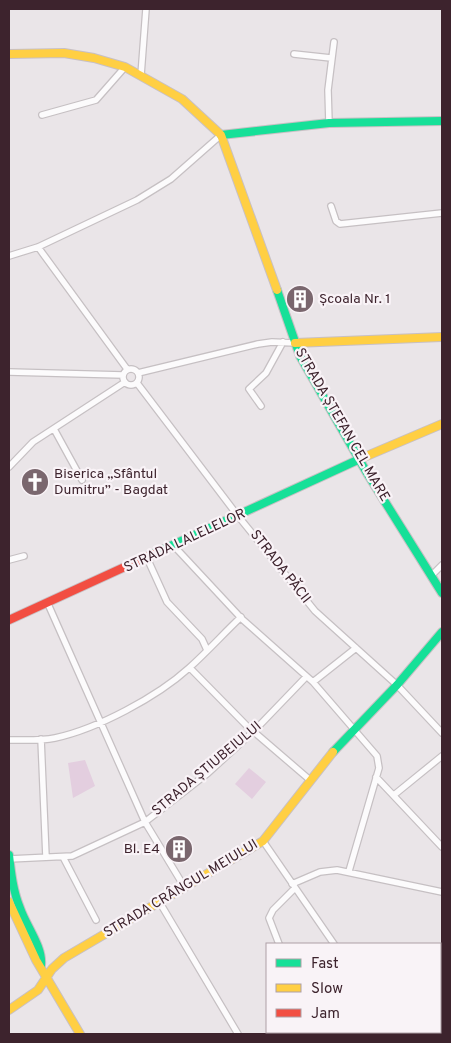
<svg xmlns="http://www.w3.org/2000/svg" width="451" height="1043" viewBox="0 0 451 1043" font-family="Overpass,sans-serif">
<rect width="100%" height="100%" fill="#eae5e8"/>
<path fill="#e3cedf" d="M85,760l10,26 -22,12 -5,-35z
M249,768l17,14 -14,17 -17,-15z"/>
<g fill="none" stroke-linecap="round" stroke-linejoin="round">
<defs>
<path id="street" d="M294,54l37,4
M141,75l5,-66
M42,115l54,-15 29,-33
M329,123l-1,-33 6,-48
M331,206l5,15 4,3 102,-11
M38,247l89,122
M9,256l29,-9 99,-47 34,-21 50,-44
M123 377a8 8 0 1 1 16 0a8 8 0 1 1-16 0Z
M9,372l114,3
M138,373l120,-29 14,-2 23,1
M137,383l101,133 77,95 82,74 45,48
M261,406l-12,-17 17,-16 17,-31
M54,429l28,51
M9,467l24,-25 92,-60
M174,546l68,73 71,63 64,74 2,12 -30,103
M147,558l20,44 35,37 5,11
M9,560l15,-4
M432,575l10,-10
M48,604l97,218 40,66
M190,668l56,57 64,55
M313,682l43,-34
M41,739l5,118
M9,740c15,0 31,1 46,-2 42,-9 102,-41 134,-70 18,-16 34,-34 52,-51
M376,777l66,70
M394,795l48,-39
M263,841l71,103
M63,857l33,63
M9,859l63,-3 73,-34 63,-49 46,-42 52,-54
M292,884l28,-12 17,-2 105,22
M160,903l78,131
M279,944l-10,-26 4,-8 22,-22
M335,1032l2,2
M388,1032l2,2"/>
<path id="fast" d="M221,135l108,-12 113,-2
M277,290l23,66 67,117 75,120
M153,554l209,-96
M333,752l64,-67 45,-53
M9,855c2,18 4,36 11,53 6,18 23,39 21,57"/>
<path id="slow" d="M9,54l55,-1 30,5 31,9 57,32 39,36 56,155
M295,343l147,-6
M362,458l80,-34
M9,902l27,58 44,74
M9,1010l29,-20 14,-21 12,-11 199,-117 70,-89"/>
<path id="jam" d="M9,620l144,-66"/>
</defs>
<use href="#street" stroke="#c6c0c3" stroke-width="8"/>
<use href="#fast" stroke="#c8c0c4" stroke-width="10"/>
<use href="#slow" stroke="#c8c0c4" stroke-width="10"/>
<use href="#jam" stroke="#c8c0c4" stroke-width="10"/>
<use href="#street" stroke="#fcfbfc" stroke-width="5.5"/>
<use href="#fast" stroke="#16e098" stroke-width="8"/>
<use href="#slow" stroke="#ffcf43" stroke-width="8"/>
<use href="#jam" stroke="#f24e42" stroke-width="8"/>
</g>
<defs>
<symbol id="building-disc" viewBox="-11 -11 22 22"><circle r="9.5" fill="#7a676e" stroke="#f9f3f7"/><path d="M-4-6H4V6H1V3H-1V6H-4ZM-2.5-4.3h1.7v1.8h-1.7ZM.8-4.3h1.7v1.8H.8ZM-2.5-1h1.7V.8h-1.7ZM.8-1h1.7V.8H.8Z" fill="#fff"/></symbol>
<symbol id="church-disc" viewBox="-11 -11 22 22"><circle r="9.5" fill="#7a676e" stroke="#f9f3f7"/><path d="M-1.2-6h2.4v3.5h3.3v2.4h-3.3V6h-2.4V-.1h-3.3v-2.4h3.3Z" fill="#fff"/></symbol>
</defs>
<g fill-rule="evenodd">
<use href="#building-disc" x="284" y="283" width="32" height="32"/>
<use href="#church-disc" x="19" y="466" width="32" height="32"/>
<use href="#building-disc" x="163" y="833" width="32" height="32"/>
</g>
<g text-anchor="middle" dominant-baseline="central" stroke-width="4.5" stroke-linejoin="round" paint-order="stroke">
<g font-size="14" fill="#3d232d" stroke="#f9f3f7" text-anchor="start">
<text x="319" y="299">Școala Nr. 1</text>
<text x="54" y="474">Biserica „Sfântul<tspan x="54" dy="16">Dumitru” - Bagdat</tspan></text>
<text x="160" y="849" text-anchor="end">Bl. E4</text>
</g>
<g font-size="14" fill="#3d232d" stroke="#f9f3f7">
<text transform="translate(342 425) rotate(60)">STRADA ȘTEFAN CEL MARE</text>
<text transform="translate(185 541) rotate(-25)">STRADA LALELELOR</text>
<text transform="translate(280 567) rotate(52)">STRADA PĂCII</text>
<text transform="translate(207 769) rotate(-40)">STRADA ȘTIUBEIULUI</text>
<text transform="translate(181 889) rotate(-31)">STRADA CRÂNGUL MEIULUI</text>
</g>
</g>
<rect width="451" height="1043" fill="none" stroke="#3d232d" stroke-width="20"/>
<rect x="266" y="943" width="175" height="90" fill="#f9f3f7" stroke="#aea0a6"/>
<rect x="276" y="959" width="25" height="8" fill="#16e098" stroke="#aea0a6"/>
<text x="311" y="968" font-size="15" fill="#3d232d">Fast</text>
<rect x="276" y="984" width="25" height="8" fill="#ffcf43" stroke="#aea0a6"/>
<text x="311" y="993" font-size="15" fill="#3d232d">Slow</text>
<rect x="276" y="1009" width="25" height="8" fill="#f24e42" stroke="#aea0a6"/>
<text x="311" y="1018" font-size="15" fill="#3d232d">Jam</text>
</svg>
